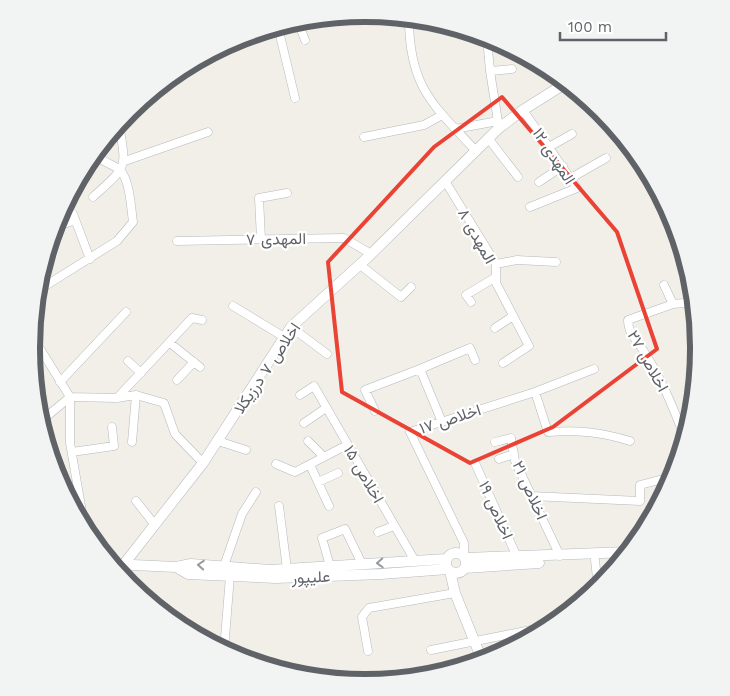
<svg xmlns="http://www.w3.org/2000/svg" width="730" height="696" viewBox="0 0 730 696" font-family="'Work Sans',Vazirmatn,sans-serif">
<rect width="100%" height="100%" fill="#f1efe8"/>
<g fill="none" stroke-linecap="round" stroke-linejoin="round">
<defs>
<path id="street" d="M409,18c0,68 23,86 67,133
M298,22l7,18
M409,23l27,-1
M285,25l14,-4
M278,27l17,71
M487,38l3,33 9,57
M490,71l22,-2
M523,110l54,78 -47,19
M455,129l43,-8
M364,137l60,-12 18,-10
M488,138l30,39
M549,147l23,-13
M125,161l83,-29
M82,172l1,-2
M571,178l35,-20
M445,181l51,83v19l33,63 -26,17
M539,182l24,-16
M93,197c36,-33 33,-27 26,-74
M73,214l17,45
M54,226l2,1 19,-7
M261,239l-2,-41 28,-5
M177,241l167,-3 27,16
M359,264l42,33 10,-10
M496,264l21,-4 39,2
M664,285l9,19
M471,302l-5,-7 30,-18
M233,306l51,31
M291,327l36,27
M495,328l18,-12
M170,343l30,24
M128,361l13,12
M177,380l17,-18
M60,382l66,-70
M535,392l13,40c32,-2 52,0 82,9
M300,395l14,-9 101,175
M117,398l75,-80 10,2
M375,411l-10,-21 55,-21
M40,422l30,-25 47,1 19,-3 28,8 11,31 28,29
M442,422l-22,-53 50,-21 5,12
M304,423l22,-15
M685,438c-12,-31 -25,-63 -44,-91 -7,-9 -13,-16 -13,-27l45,-16 22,-2
M218,441l28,9
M308,441l16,16
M132,442l4,-47
M495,442l16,-4 4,23 45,95
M72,452l42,-6 -2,-19
M499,459l15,-5
M475,463l42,94
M276,464l19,8 52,-27
M310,465l19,41
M318,482l20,-9
M64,491h14
M531,496l109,5v-16l23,-6
M136,501l19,24
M279,506l8,63
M646,526v1
M85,529l-15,-86v-46l-34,-55 1,-51 80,-50 16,-19c-2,-14 -3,-40 -12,-51 -8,-8 -21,-8 -26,-19
M378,532l16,-6
M464,555v-12l-54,-111 125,-40 59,-23
M595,560l3,27
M224,566l18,-52 14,-22
M330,566l-8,-28 23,-9 17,35
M614,569v-10
M224,650l6,-74
M431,650l110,-22
M368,651l-6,-34 7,-9 86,-15"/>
<path id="secondary" d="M446 563a10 10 0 1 1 20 0a10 10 0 1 1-20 0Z
M466,558l162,-6
M446,559l-176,11 -79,-6 -15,3 12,7 88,4 105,-4 67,-5
M112,564l64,3
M124,564l79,-101 88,-136 76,-69 132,-130 24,-18 43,-27
M465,568l74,-5
M450,571l5,22 27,67"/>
</defs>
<use href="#street" stroke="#b5b8bc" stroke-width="9"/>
<use href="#secondary" stroke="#b6babf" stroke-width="11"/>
<use href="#street" stroke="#fff" stroke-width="8"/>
<use href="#secondary" stroke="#fff" stroke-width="10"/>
</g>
<defs><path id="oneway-chevron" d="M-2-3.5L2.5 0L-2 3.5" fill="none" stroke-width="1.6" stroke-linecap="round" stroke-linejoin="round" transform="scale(1.25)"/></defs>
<g stroke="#979a9d">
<use href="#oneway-chevron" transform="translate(380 563) rotate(177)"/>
<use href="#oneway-chevron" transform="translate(201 565) rotate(-176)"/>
</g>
<path fill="none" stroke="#ea4335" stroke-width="4" stroke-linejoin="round" d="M502,97l115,135 40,117 -104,78 -83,36 -128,-71 -14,-130 106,-115z"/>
<g text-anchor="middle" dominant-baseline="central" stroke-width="4.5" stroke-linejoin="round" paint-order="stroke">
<g font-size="16" fill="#5f6368" stroke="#fff">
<text transform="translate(554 156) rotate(57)">المهدی ۱۲</text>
<text transform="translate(477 236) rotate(61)">المهدی ۸</text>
<text transform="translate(276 239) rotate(-1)">المهدی ۷</text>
<text transform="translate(648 361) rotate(61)">اخلاص ۲۷</text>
<text transform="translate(267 368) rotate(-56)">اخلاص ۷ درزیکلا</text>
<text transform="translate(450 419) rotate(-18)">اخلاص ۱۷</text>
<text transform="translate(364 474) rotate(60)">اخلاص ۱۵</text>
<text transform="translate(530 490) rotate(66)">اخلاص ۲۱</text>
<text transform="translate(496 510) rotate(66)">اخلاص ۱۹</text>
<text transform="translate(311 577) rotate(-2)">علیپور</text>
</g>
</g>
<path d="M0 0H730V696H0ZM365 22H365A325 325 0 0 1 690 347V349A325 325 0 0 1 365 674H365A325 325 0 0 1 40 349V347A325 325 0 0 1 365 22Z" fill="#f2f3f3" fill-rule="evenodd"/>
<path fill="none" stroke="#5f6368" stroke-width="6" d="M365 22H365A325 325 0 0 1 690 347V349A325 325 0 0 1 365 674H365A325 325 0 0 1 40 349V347A325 325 0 0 1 365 22Z"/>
<path d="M560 32v8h106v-8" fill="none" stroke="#5f6368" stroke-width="2.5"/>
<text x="568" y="32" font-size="15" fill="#5f6368" stroke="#ffffff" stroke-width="4" paint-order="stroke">100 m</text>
</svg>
